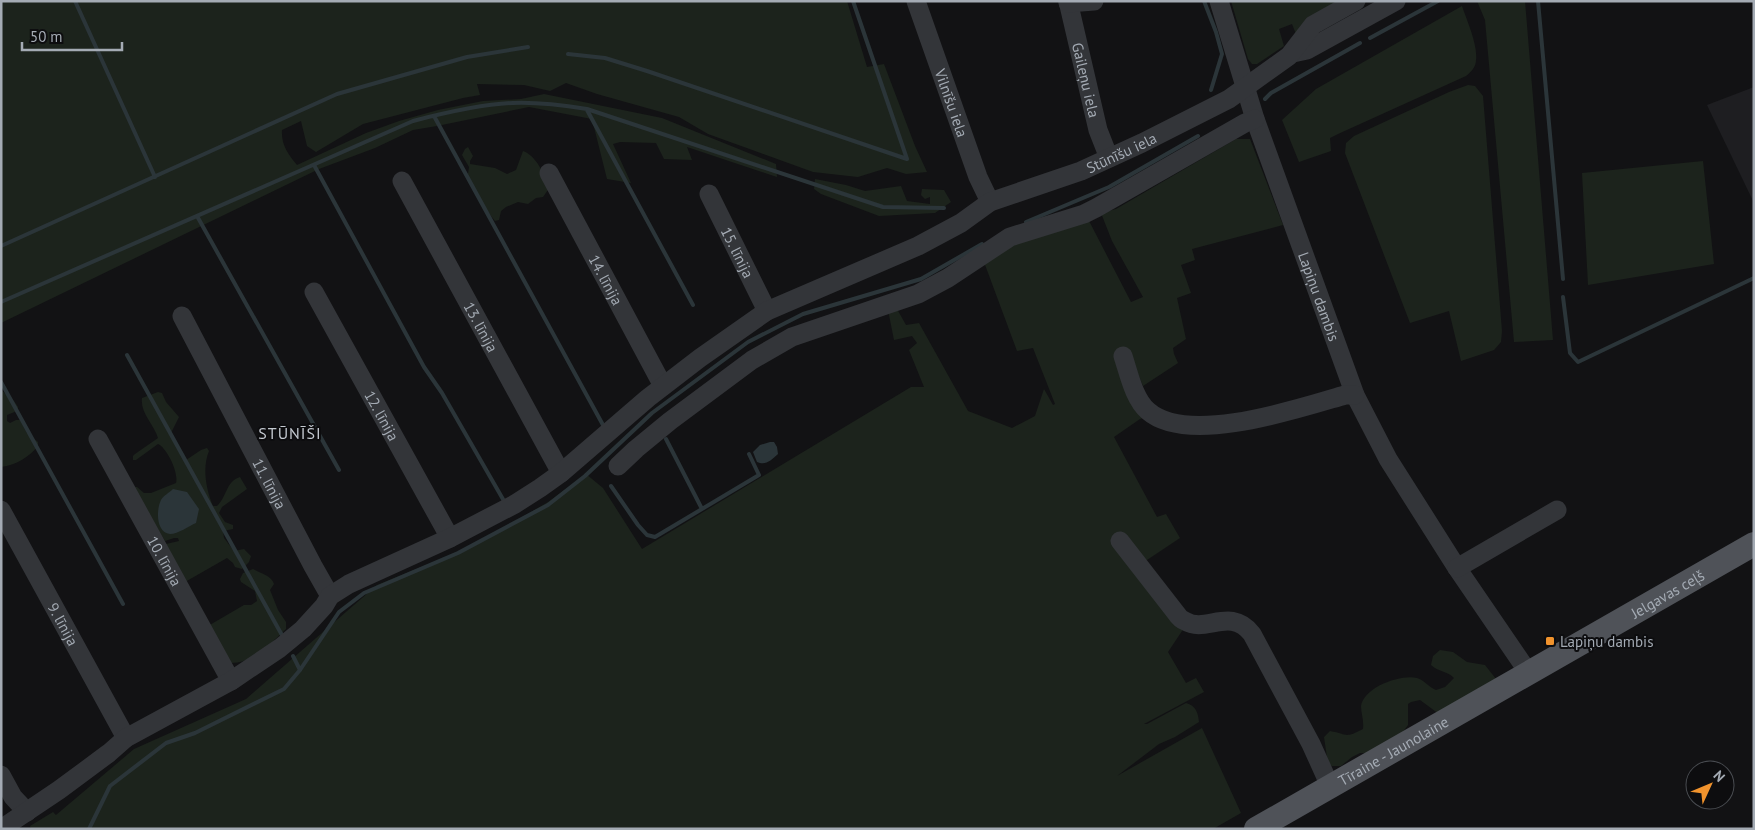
<svg xmlns="http://www.w3.org/2000/svg" width="1755" height="830" viewBox="0 0 1755 830" font-family="'PT Sans',sans-serif">
<rect width="100%" height="100%" fill="#121214"/>
<path fill="#1e1e21" d="M1754,87v116l-47,-98z"/>
<path fill="#1c231c" d="M1,1h846l20,66 17,-3 31,82 12,26 -21,2 -19,-6 -29,9 -45,-5 -105,-38 -29,-17 -82,-23 -31,-11 -16,8 -26,-6 -47,-1 3,11 -17,3 -100,26 -47,28 -9,-6 -6,-25 -19,9c-1,15 6,24 15,35l69,-32 33,-12 39,-11 45,-9 38,-2 23,-5 118,24 114,46 1,13 -90,-30 5,13 -28,-1 -8,-16 -36,-1 -7,2 18,39 -24,-4 -15,-60 -63,-12 -92,19 -24,4 -38,18 -56,21 -318,154z
M1231,1h117l-52,33 -4,-10 -13,5 5,17 -27,18h-5l-4,-5z
M1477,1h48l28,339 -39,2 -29,-322z
M1462,6c5,15 16,39 14,54 0,7 -5,12 -10,16l-128,58 -8,4 1,13 -32,11 -17,-42 34,-31z
M1468,85l7,1 8,10 19,235 -1,11 -7,8 -33,11 -12,-50 -39,12 -65,-170 1,-10 8,-7 95,-44z
M1236,139h14l33,86 -91,24 3,11 -14,5 10,28 -14,5 9,41 -13,9 1,6 4,9 -35,23 -14,-34 20,63 -9,4 -26,18 43,80 9,-3 14,24 -45,30 49,60 -16,24 18,31 10,-5 8,14 -60,32h3l39,-21c10,3 12,9 13,19l-24,15 -16,7 -42,32 85,-48 39,85 -28,16h-1182l-1,-3 23,-14 3,3 78,-66 112,-50 131,-114 98,-40 73,-43 38,-28 17,14 39,61 269,-162h13l-15,-37 8,-7 -5,-7 -18,4 -6,-30 9,-1 9,16 13,-2 49,88 44,17 23,-12 9,-27 9,16 2,-1 -22,-56 -16,3 -33,-89 26,-16 77,-29 44,85 12,-5 -31,-56 -11,-28 15,-4z
M468,147l5,9 -3,5v3l25,4 12,6 9,-4 7,-19c14,5 21,24 27,36l-7,10 -7,1 -8,6 -10,-2 -12,5 -5,4 -2,9 -4,1c-11,-13 -18,-27 -28,-41l2,-13 -7,-12 3,-6z
M1703,161l11,103 -126,21 -6,-112z
M815,179l31,6 19,6 36,-5 6,15 23,3v-7l-5,2 -4,-4 1,-6 22,1 7,12 -16,11 -56,3 -58,-22 -7,-5z
M1,390l13,11 4,6 -1,4 -10,4v6l3,2 6,-3h4l7,13 11,9v4c-9,11 -22,19 -37,21z
M158,392l4,1 4,9 13,15 -9,18 16,25 15,-10 6,-2 2,3c-7,17 -3,38 4,55h4c10,-9 9,-25 23,-29l7,12 -25,18 -3,6 6,9 8,3v4l-10,2 1,7 10,13 10,-2 7,7 -2,6 -7,7 -7,-2 -2,-4 -6,-5 -42,24 -19,-38 13,-3 -1,-3h-4l-9,3 -32,-54h4l7,6h7l25,-10c3,-10 -9,-35 -18,-39l-22,16h-3v-4l2,-2 23,-16c-4,-14 -18,-25 -16,-40z
M253,569c8,5 18,6 21,15l-4,6 8,20 8,12v7c-16,15 -33,35 -57,34l-21,-37 36,-21h7l6,-4 -2,-10 -14,-9 -1,-3 3,-6z
M1440,650l13,2 14,10 18,3 11,14 -57,35 -19,-14 -9,2 -3,2v21l-8,11 -31,17h-9l-8,4 -11,9h-9l-4,-2 -4,-27 6,-6c18,3 14,8 33,-2 1,-9 -2,-16 -2,-23 3,-19 40,-32 56,-28 7,2 12,9 19,12l9,-3 9,-9c-6,-7 -16,-6 -23,-13l2,-9z"/>
<path fill="#2b3539" d="M770,442h4l3,5 1,7c-7,6 -12,12 -21,8l-4,-10 7,-7z
M173,489l14,3 12,17 -3,14c-7,3 -18,11 -26,11 -14,-1 -14,-24 -9,-34 2,-4 9,-8 12,-11z"/>
<g fill="none" stroke-linecap="round" stroke-linejoin="round">
<path stroke="#2b3539" stroke-width="4" d="M75,1l80,176
M853,1l54,158
M1204,1l12,31 6,22 -11,36
M1538,1l25,278
M1370,38l68,-37
M568,54l37,4 42,13 260,88
M1265,99l6,-6 89,-50
M587,110l106,195
M434,116l169,309
M314,165l110,202 18,26 62,108
M197,216l142,254
M1026,222l83,-35 89,-51
M1,246l336,-152 130,-37 61,-10
M1563,297l7,56 8,9 176,-84
M1,302l412,-181c31,-8 68,-17 100,-18 25,-1 49,2 74,6l296,98 61,1
M127,355l156,282
M1,382l122,222
M666,439l36,70
M611,486l27,39 9,10 8,2 104,-62 -10,-21
M293,656l7,14
M89,829l21,-43 56,-43 29,-10 89,-44 16,-19 39,-58 25,-19 94,-40 90,-48 37,-29 67,-63 96,-71 55,-28 118,-35 61,-35"/>
<g stroke="#333539" stroke-width="19">
<path id="s1" d="M916,1l62,176 12,25"/>
<path id="s2" d="M1068,1l30,129 11,28"/>
<path id="s3" d="M1219,1l36,118 100,276 33,64 69,109 71,104"/>
<path d="M1068,3l26,-2"/>
<path d="M1293,53l14,-3 89,-49"/>
<path id="s4" d="M549,173l114,213"/>
<path id="s5" d="M402,181l159,292"/>
<path id="s6" d="M709,194l58,117"/>
<path id="s7" d="M314,292l136,246"/>
<path id="s8" d="M182,316l131,250 17,30"/>
<path d="M1123,356c6,18 11,43 25,55 40,35 152,-3 197,-16h10"/>
<path id="s9" d="M98,439l133,242"/>
<path d="M618,466l18,-17 34,-28 82,-61 40,-23 126,-43 30,-16 62,-41 74,-23 12,-6 149,-85 10,-4"/>
<path id="s10" d="M1,510l125,228"/>
<path d="M1120,541l56,72c2,3 6,7 9,8 21,13 45,-15 67,13l59,110 19,42"/>
<path d="M1457,568l100,-58"/>
<path d="M1,775l12,22 14,15"/>
<path id="s11" d="M1,829l58,-39 50,-37 17,-15 105,-57 49,-33 23,-19 21,-23 6,-10 19,-12 101,-46 65,-34 25,-16 21,-15 87,-75 52,-40 67,-47 151,-65 43,-23 29,-21 91,-31 61,-28 87,-44 60,-43 24,-31 43,-24"/>
</g>
<path stroke="#4f5258" stroke-width="24" id="s12" d="M1256,829l498,-285"/>
</g>
<rect fill="#f1932d" stroke="#0d0d0f" stroke-width="2" x="1545" y="636" width="10" height="10" rx="2.5"/>
<g text-anchor="middle" dominant-baseline="central" stroke-width="4" stroke-linejoin="round" paint-order="stroke">
<g font-size="15" fill="#a4abb4" stroke="#0d0d0f">
<text stroke="none"><textPath href="#s2" startOffset="81">Gaileņu iela</textPath></text>
<text stroke="none"><textPath href="#s1" startOffset="108">Vilnīšu iela</textPath></text>
<text stroke="none"><textPath href="#s11" startOffset="1320">Stūnīšu iela</textPath></text>
<text stroke="none"><textPath href="#s6" startOffset="65">15. līnija</textPath></text>
<text stroke="none"><textPath href="#s4" startOffset="121">14. līnija</textPath></text>
<text stroke="none"><textPath href="#s3" startOffset="312">Lapiņu dambis</textPath></text>
<text stroke="none"><textPath href="#s5" startOffset="166">13. līnija</textPath></text>
<text stroke="none"><textPath href="#s7" startOffset="141">12. līnija</textPath></text>
<text stroke="none"><textPath href="#s8" startOffset="189">11. līnija</textPath></text>
<text stroke="none"><textPath href="#s9" startOffset="139">10. līnija</textPath></text>
<text stroke="none"><textPath href="#s12" startOffset="474">Jelgavas ceļš</textPath></text>
<text stroke="none"><textPath href="#s10" startOffset="130">9. līnija</textPath></text>
<text stroke="none"><textPath href="#s12" startOffset="158">Tīraine - Jaunolaine</textPath></text>
</g>
<g font-size="15" fill="#a4abb4" stroke="#0d0d0f" text-anchor="start">
<text x="1560" y="641">Lapiņu dambis</text>
</g>
<g font-size="16" letter-spacing="1" fill="#c4c9d0" stroke="#0d0d0f">
<text x="290" y="433">STŪNĪŠI</text>
</g>
</g>
<rect width="1755" height="830" fill="none" stroke="#a4abb4" stroke-width="5"/>
<g transform="translate(1710 785) rotate(46)"><circle r="24" fill="#0d0d0f" stroke="#494c51"/>
<path d="M0-4L9 19L0 12L-9 19Z" fill="#f1932d"/>
<text y="-8" font-size="14" font-weight="bold" text-anchor="middle" fill="#a4abb4">N</text>
</g>
<path d="M22 42v8h100v-8" fill="none" stroke="#a4abb4" stroke-width="2.5"/>
<text x="30" y="42" font-size="15" fill="#a4abb4" stroke="#0d0d0f" stroke-width="4" paint-order="stroke">50 m</text>
</svg>
